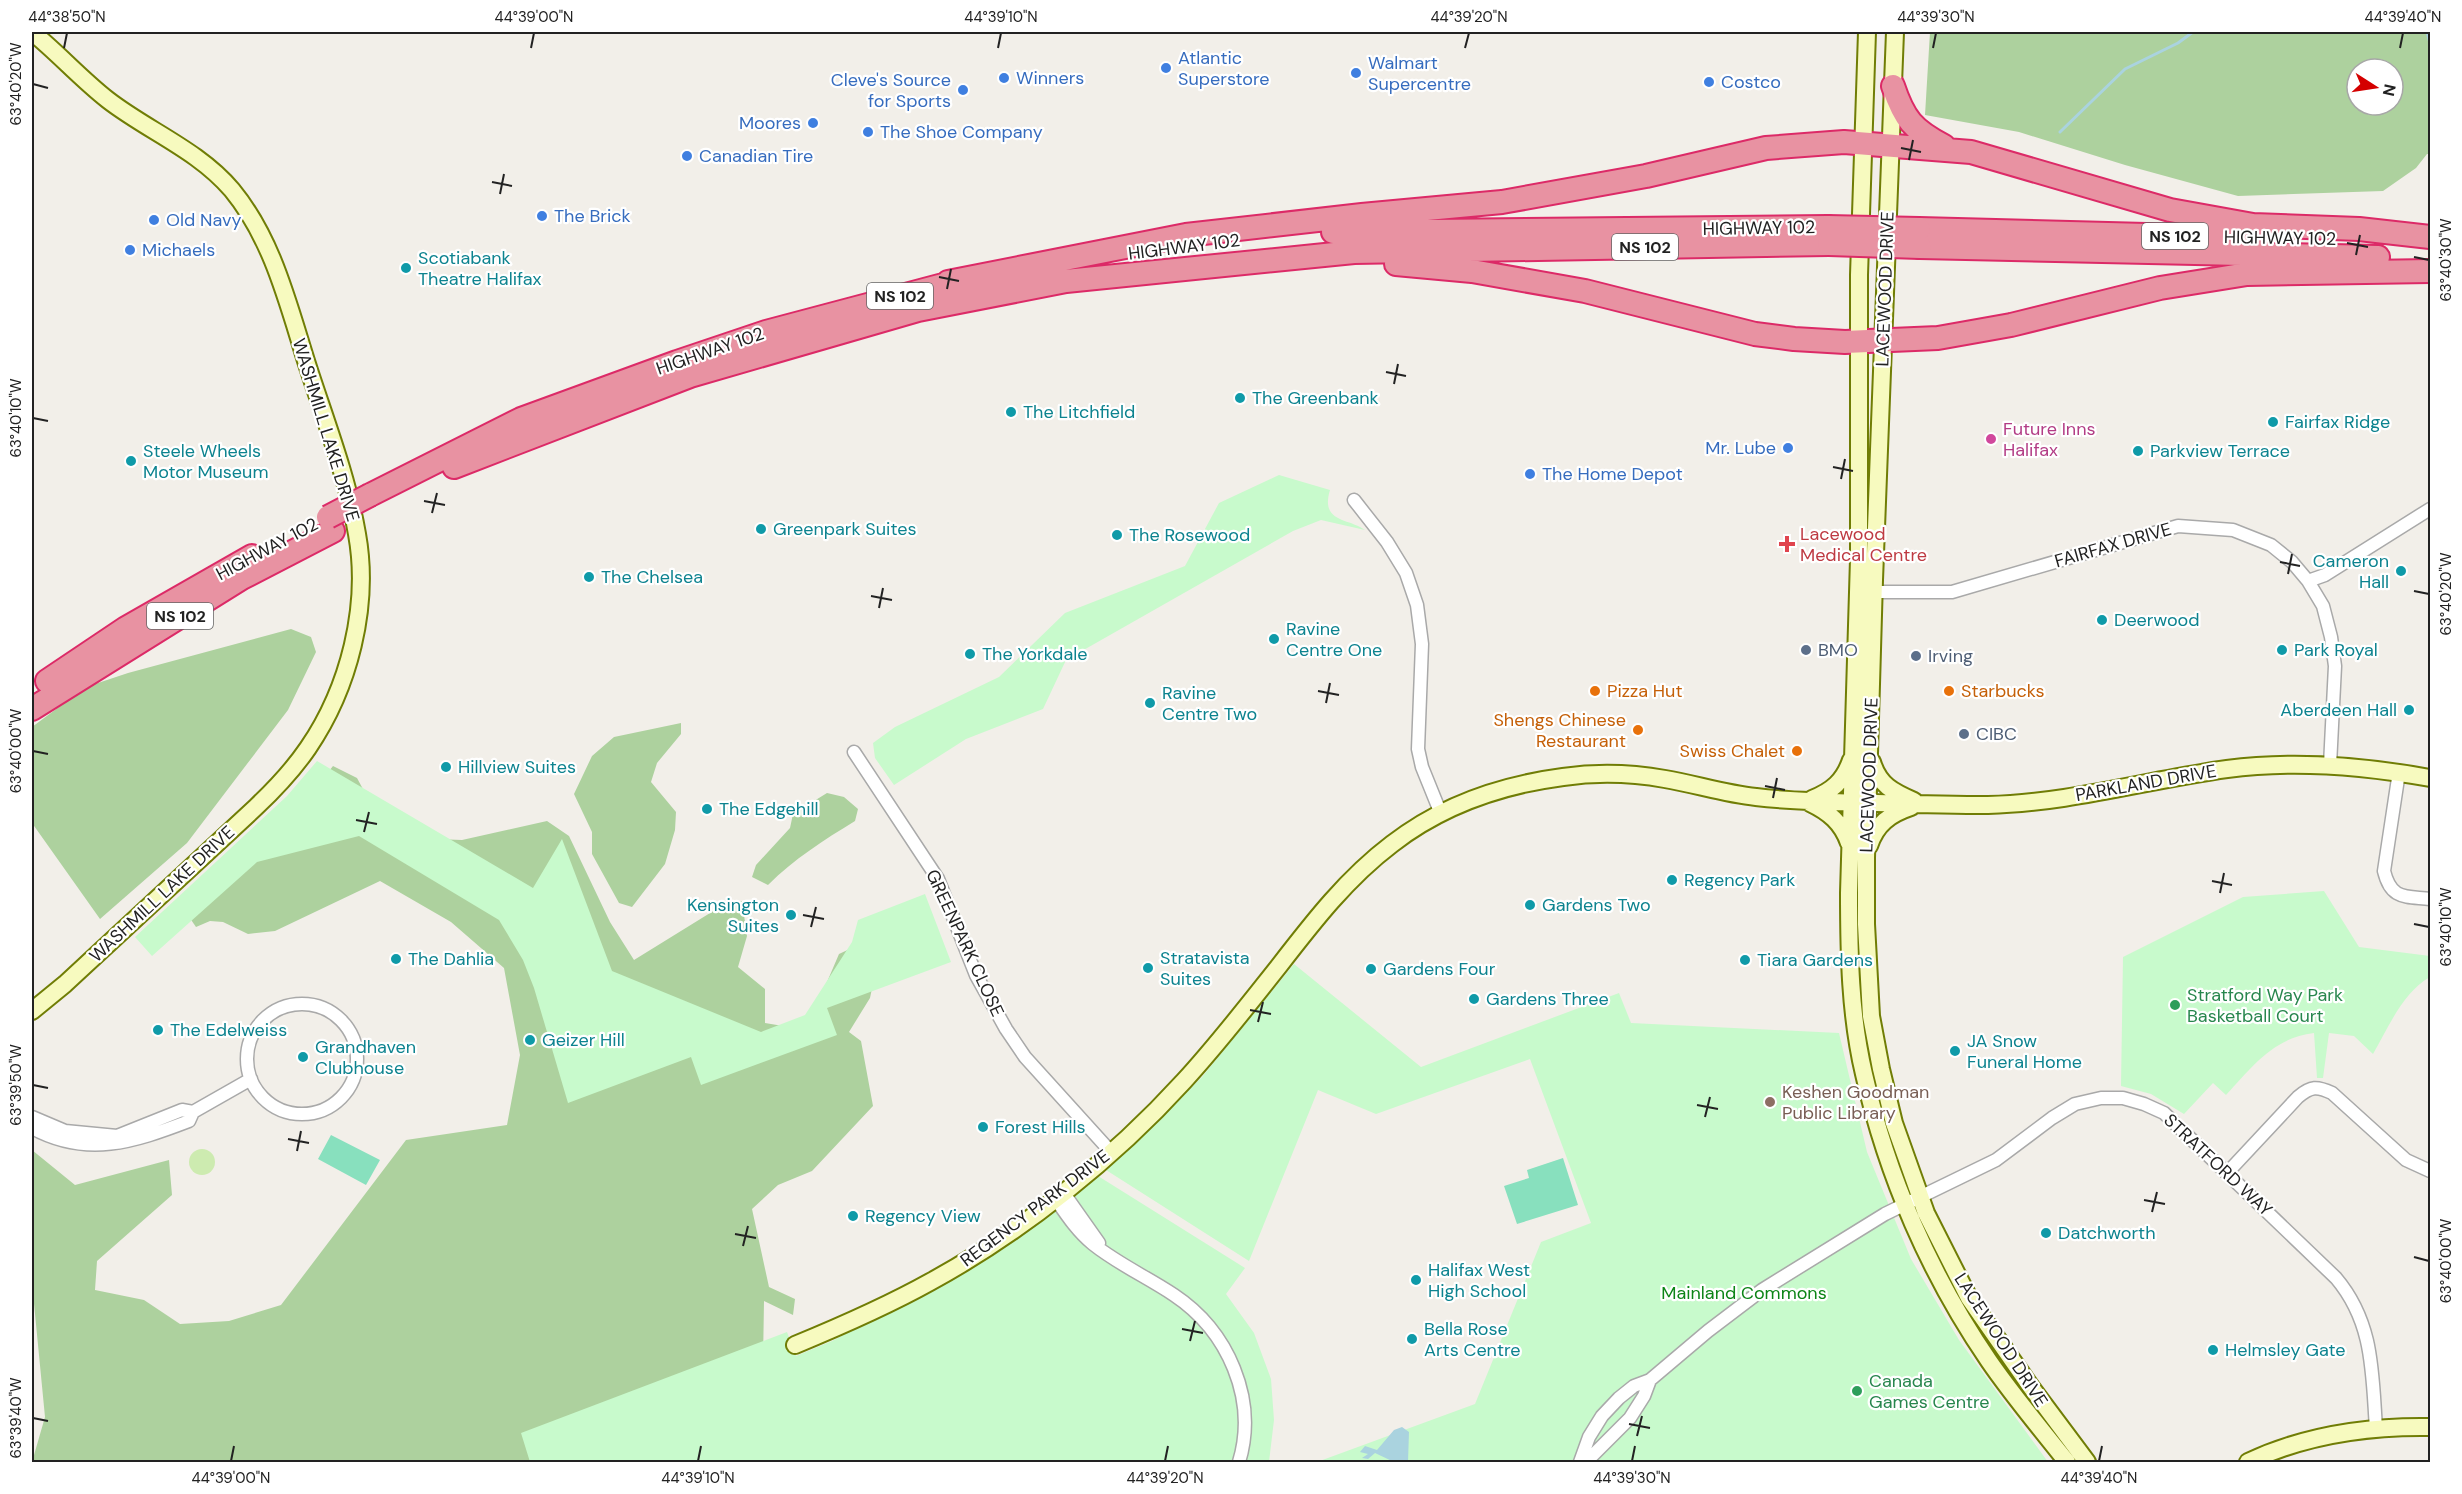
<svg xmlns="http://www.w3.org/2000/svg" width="2462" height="1494" viewBox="0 0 2462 1494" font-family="'DM Sans',sans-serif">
<rect width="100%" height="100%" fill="#f2efe9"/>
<path fill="#cdebb0" d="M189 1162a13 13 0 1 1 26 0a13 13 0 1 1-26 0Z"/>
<path fill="#add19e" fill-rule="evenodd" d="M1930,32h500v122h-3l-11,14 -33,23 -145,5 -113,-31 -106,-33 -94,-17zM2357,69h36v36h-36z
M291,629l20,8 5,15 -28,58 -101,133 -87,76 -68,-96v-96l54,-40 42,-14z
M681,723v11l-24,29 -6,19 25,30 -1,18 -10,34 -33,43 -13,-4 -27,-49v-22l-18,-38 18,-38 22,-19z
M333,766l24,12 14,26 65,35 26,1 85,-19 22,15 41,86 24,38 89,-55 19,-4 5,35 -9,31 27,22v34l36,6 23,-40 15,-35 17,-8 19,28 -5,24 -21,34 12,9 12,65 -61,65 -34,14 -26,24 17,78 26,12 -2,16 -29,-14 -1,61 155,100h-886l13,-45 -13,-134v-133l43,35 94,-25 3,35 -75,66 -2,29 49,10 36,24 49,-3 52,-16 125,-165 101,-15 13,-70 -16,-87 -53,-46 -71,-41 -105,50 -27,3 -25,-12 -13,-1 -14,6 -11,-16 99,-83z
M827,793l17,4 14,12 -3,12c-31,19 -61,38 -87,64l-16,-8 4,-12 34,-37 3,-14z"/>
<path fill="#c8facc" d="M1279,475l51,15c-10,33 19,28 35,40l-44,-10 -28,11 -227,129 -23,49 -77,30 -72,46 -19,-27 -2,-15 22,-16 104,-50 66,-64 120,-47 34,-63z
M317,761l216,127 29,-49 50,132 149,61 44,-17 47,-73 6,-22 67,-26 26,68 -124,46 10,27 -136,50 -10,-28 -123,46 -34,-115 -11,-28 -24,-40 -140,-84 -102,26 -105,94 -17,-19 152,-141z
M2324,891l35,56 71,9v21c-27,15 -42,51 -57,77l-19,-18 -25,-3 -6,45h-6l-3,-45c-41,5 -61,33 -88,62l-13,-12 -29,31 -33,-20 -30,-8 2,-129 120,-60z
M1294,964l127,103 198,-74 12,30 208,10 28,119 44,107 48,81 89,122h-731l158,-58 66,-162 50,-19 -61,-164 -154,55 -58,-24 -69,171 -143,-91 96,-93z
M1098,1176l147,92 -19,26 28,39 17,46 3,41 -5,42h-739l-9,-29 266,-101 9,24 36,-15 135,-71z"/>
<path fill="#88e0be" d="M331,1135l49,25 -14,25 -48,-26z
M1563,1158l15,47 -61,19 -13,-38 25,-8 -2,-8z"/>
<path fill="#aad3df" d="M1402,1427l7,5 -1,30h-14l-19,-9 -7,6 -6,-1 6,-4 -8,-2 5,-6 12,4 17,-20z"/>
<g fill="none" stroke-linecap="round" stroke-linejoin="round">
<path stroke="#aad3df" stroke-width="3" d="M2427,32l3,11
M2060,132l65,-63 53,-26 15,-11"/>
<defs>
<path id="street" d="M1354,500l33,42 19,31 11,32 5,39 -4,105 4,18 19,47
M2308,581l17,-6 105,-66
M1866,592h86l226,-66 55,4 38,15 21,17 16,19 15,25 8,31 4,29 -5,99
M854,752l84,127 38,96 30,54 19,28 86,95
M2399,772l-15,99c7,29 21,25 46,28
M247 1059a55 55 0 1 1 110 0a55 55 0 1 1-110 0Z
M32,1117l33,14 52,5 65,-26 11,2
M32,1128c55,30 102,14 157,-7l4,-9 58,-33
M2228,1172l70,-75c13,-11 19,-11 34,-4l74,67 24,11
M1063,1192l36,51
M1055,1198c11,16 22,33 38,46 25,20 54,33 81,51 54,36 84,104 65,167
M1580,1462l9,-25 13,-21 17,-18 15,-12 16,-6 58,-49 54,-41 123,-76 111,-54 56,-42 23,-14 26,-6h22l21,6 20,9 172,165c38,45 36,95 40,150
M1586,1462l44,-44 14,-22 6,-16"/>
<path id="secondary" d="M1867,32l-8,243v284l-10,334c0,60 1,122 15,181 23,102 66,201 125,287 24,35 52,68 78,101
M1895,32l-21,548 -8,278v66l5,92 10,53 13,54 32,90 43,85 62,89 56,75
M1872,762c7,23 21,30 42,39
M1812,799c20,-8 32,-18 39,-39
M1810,803c19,9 32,20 39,40
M1869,846c7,-22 21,-32 42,-39
M32,1011l33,-27 191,-177c19,-18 37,-37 52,-59 41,-60 62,-142 49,-214 -10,-58 -32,-114 -50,-170 -19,-60 -34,-124 -75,-174 -34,-40 -84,-59 -124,-90 -27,-21 -50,-47 -76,-68
M795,1345c46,-19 92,-39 135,-63 92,-50 184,-124 254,-201 34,-37 64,-76 95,-115 34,-44 68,-88 113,-122 49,-38 110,-59 171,-67 34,-5 68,-4 102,2 30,5 60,15 91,18 40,5 80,5 121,6 37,1 74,2 111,2 81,-2 159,-25 239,-36 68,-9 137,-3 203,9
M2248,1462c57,-27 120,-36 182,-35"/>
<path id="highway" d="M1893,86c11,33 20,44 51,60
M1919,229l342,9
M1333,232l495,-5
M1920,247l458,10
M1396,264l76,7 113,20 170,43 39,5 51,3 93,-4 73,-13 149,-37 87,-14 183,-3
M948,282l238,-47 176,-20 140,-13 144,-26 120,-28 78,-6 127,10 199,58 83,15 106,4 71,8
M454,467l236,-91 228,-66 148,-29 288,-29 475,-8
M370,495l151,-76 156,-57 89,-30 196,-52
M47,681l79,-53 126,-72
M32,709l210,-131 91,-47"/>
</defs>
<use href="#street" stroke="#a9a9a9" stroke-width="15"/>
<use href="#secondary" stroke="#707d05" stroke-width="20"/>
<use href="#highway" stroke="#dc2a67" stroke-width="26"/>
<use href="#street" stroke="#fff" stroke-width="12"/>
<use href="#secondary" stroke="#f7fabf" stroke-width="16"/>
<use href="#highway" stroke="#e892a2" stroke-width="22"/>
<defs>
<path id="highway-bridge" d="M1828,227l91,2
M1829,244l91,3
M328,517l42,-22"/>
</defs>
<use href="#highway-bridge" stroke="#dc2a67" stroke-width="26" stroke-linecap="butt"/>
<use href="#highway-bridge" stroke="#e892a2" stroke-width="22"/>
</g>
<path fill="none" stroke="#222" stroke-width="2" d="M64,48l3,-15M531,48l3,-15M998,48l3,-15M1465,48l4,-15M1933,48l3,-15M2400,48l3,-15M33,84l15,4M1901,148l20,4M1909,160l4,-20M492,182l20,4M500,194l4,-20M2347,243l21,4M2356,255l4,-20M2414,257l15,3M939,277l20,4M947,289l4,-20M1386,372l20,4M1394,384l4,-20M33,418l15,3M1833,467l20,4M1841,479l4,-20M424,501l21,4M432,513l5,-20M2280,562l20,4M2288,574l4,-20M2414,591l15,3M871,596l21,4M879,608l4,-20M1318,691l21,4M1326,703l4,-20M33,751l15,3M1765,786l20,4M1773,798l4,-20M356,820l21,4M364,832l5,-20M2212,881l20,4M2220,893l4,-20M803,915l21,4M2414,924l15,3M811,927l5,-20M1250,1010l21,4M1258,1022l5,-20M33,1085l15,3M1697,1105l21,4M1705,1117l5,-20M288,1139l21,4M297,1151l4,-20M2144,1200l21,4M2152,1212l5,-20M735,1234l21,4M743,1246l5,-20M2414,1257l15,4M1182,1329l21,4M1190,1341l5,-20M33,1418l15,3M1629,1424l21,4M1637,1436l5,-20M231,1461l3,-15M698,1461l3,-15M1165,1461l3,-15M1632,1461l3,-15M2099,1461l3,-15"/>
<g fill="#3f7fe0" stroke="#fff" stroke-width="2">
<circle cx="1166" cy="68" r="6"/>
<circle cx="1356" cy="73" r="6"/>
<circle cx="1004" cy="78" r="6"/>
<circle cx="1709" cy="82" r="6"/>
<circle cx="963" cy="90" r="6"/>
<circle cx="813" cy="123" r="6"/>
<circle cx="868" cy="132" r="6"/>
<circle cx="687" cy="156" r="6"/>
<circle cx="542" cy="216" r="6"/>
<circle cx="154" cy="220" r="6"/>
<circle cx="130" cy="250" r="6"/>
<circle cx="1788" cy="448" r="6"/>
<circle cx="1530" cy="474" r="6"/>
</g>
<g fill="#0f9aa8" stroke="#fff" stroke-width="2">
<circle cx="406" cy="268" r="6"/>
<circle cx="1240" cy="398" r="6"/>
<circle cx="1011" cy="412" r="6"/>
<circle cx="2273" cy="422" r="6"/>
<circle cx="2138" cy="451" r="6"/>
<circle cx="131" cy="461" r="6"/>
<circle cx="761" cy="529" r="6"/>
<circle cx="1117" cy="535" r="6"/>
<circle cx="2401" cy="571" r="6"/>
<circle cx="589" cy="577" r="6"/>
<circle cx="2102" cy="620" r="6"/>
<circle cx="1274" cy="639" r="6"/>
<circle cx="2282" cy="650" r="6"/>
<circle cx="970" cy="654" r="6"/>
<circle cx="1150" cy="703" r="6"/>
<circle cx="2409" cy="710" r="6"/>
<circle cx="446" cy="767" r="6"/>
<circle cx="707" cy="809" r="6"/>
<circle cx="1672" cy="880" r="6"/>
<circle cx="1530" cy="905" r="6"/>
<circle cx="791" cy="915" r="6"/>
<circle cx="396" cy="959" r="6"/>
<circle cx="1745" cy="960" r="6"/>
<circle cx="1148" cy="968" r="6"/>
<circle cx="1371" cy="969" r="6"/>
<circle cx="1474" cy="999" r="6"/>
<circle cx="158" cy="1030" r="6"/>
<circle cx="530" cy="1040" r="6"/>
<circle cx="1955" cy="1051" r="6"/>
<circle cx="303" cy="1057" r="6"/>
<circle cx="983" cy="1127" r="6"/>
<circle cx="853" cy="1216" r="6"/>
<circle cx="2046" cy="1233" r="6"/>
<circle cx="1416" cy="1280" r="6"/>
<circle cx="1412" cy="1339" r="6"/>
<circle cx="2213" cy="1350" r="6"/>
</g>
<circle fill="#d1479c" stroke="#fff" stroke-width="2" cx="1991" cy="439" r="6"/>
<path fill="#e0444e" stroke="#fff" stroke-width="2" d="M1784 535h6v6h6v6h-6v6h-6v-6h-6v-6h6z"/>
<g fill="#5c6f8a" stroke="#fff" stroke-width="2">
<circle cx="1806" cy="650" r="6"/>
<circle cx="1916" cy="656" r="6"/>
<circle cx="1964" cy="734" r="6"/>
</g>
<g fill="#e8710a" stroke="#fff" stroke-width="2">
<circle cx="1595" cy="691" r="6"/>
<circle cx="1949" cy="691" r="6"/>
<circle cx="1638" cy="730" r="6"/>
<circle cx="1797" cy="751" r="6"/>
</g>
<g fill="#2e9e5b" stroke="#fff" stroke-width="2">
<circle cx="2175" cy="1005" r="6"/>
<circle cx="1857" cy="1391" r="6"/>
</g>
<circle fill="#8d6e63" stroke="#fff" stroke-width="2" cx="1770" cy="1102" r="6"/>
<g text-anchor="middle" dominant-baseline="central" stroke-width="4.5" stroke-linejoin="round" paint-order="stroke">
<g fill="#fff" stroke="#646464" stroke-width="1.5">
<rect x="2142" y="223" width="66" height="26" rx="4.5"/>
<rect x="1612" y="234" width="66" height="26" rx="4.5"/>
<rect x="867" y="283" width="66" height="26" rx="4.5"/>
<rect x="147" y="603" width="66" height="26" rx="4.5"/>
</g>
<g font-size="16" font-weight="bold" fill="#222">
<text x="2175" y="236">NS 102</text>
<text x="1645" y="247">NS 102</text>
<text x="900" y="296">NS 102</text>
<text x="180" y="616">NS 102</text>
</g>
<g font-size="18" fill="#366cbe" stroke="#fff" text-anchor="start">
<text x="1178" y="58">Atlantic<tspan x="1178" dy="21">Superstore</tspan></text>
<text x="1368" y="63">Walmart<tspan x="1368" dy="21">Supercentre</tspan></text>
<text x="1016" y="78">Winners</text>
<text x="951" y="80" text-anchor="end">Cleve's Source<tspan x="951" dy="21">for Sports</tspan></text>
<text x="1721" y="82">Costco</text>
<text x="801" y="123" text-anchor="end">Moores</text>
<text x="880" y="132">The Shoe Company</text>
<text x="699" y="156">Canadian Tire</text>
<text x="554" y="216">The Brick</text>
<text x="166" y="220">Old Navy</text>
<text x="142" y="250">Michaels</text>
<text x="1776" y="448" text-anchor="end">Mr. Lube</text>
<text x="1542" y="474">The Home Depot</text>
</g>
<g font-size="18" fill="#222" stroke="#fff">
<text transform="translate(1759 228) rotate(-1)">HIGHWAY 102</text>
<text transform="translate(2280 238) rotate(1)">HIGHWAY 102</text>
<text transform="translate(1184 247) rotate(-7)">HIGHWAY 102</text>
<text transform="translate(1885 289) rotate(-88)">LACEWOOD DRIVE</text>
<text transform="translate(710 351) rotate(-19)">HIGHWAY 102</text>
<text transform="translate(326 430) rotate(73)">WASHMILL LAKE DRIVE</text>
<text transform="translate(2113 545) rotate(-16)">FAIRFAX DRIVE</text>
<text transform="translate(267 549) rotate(-28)">HIGHWAY 102</text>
<text transform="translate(1869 775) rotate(-88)">LACEWOOD DRIVE</text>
<text transform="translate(2146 783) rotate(-10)">PARKLAND DRIVE</text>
<text transform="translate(162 894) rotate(-43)">WASHMILL LAKE DRIVE</text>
<text transform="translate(965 943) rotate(65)">GREENPARK CLOSE</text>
<text transform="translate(2218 1165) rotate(43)">STRATFORD WAY</text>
<text transform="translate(1035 1208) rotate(-37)">REGENCY PARK DRIVE</text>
<text transform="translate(2001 1340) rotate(57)">LACEWOOD DRIVE</text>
</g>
<g font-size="18" fill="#0d838f" stroke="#fff" text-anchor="start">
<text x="418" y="258">Scotiabank<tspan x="418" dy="21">Theatre Halifax</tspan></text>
<text x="1252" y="398">The Greenbank</text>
<text x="1023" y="412">The Litchfield</text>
<text x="2285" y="422">Fairfax Ridge</text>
<text x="143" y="451">Steele Wheels<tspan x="143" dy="21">Motor Museum</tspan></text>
<text x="2150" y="451">Parkview Terrace</text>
<text x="773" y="529">Greenpark Suites</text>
<text x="1129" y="535">The Rosewood</text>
<text x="2389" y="561" text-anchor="end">Cameron<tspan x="2389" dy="21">Hall</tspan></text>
<text x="601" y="577">The Chelsea</text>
<text x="2114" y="620">Deerwood</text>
<text x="1286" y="629">Ravine<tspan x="1286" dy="21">Centre One</tspan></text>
<text x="2294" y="650">Park Royal</text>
<text x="982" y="654">The Yorkdale</text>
<text x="1162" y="693">Ravine<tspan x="1162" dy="21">Centre Two</tspan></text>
<text x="2397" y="710" text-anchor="end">Aberdeen Hall</text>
<text x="458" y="767">Hillview Suites</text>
<text x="719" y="809">The Edgehill</text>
<text x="1684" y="880">Regency Park</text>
<text x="779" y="905" text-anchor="end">Kensington<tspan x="779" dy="21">Suites</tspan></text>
<text x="1542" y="905">Gardens Two</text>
<text x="1160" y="958">Stratavista<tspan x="1160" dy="21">Suites</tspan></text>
<text x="408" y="959">The Dahlia</text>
<text x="1757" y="960">Tiara Gardens</text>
<text x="1383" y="969">Gardens Four</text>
<text x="1486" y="999">Gardens Three</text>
<text x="170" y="1030">The Edelweiss</text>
<text x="542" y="1040">Geizer Hill</text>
<text x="1967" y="1041">JA Snow<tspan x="1967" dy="21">Funeral Home</tspan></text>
<text x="315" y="1047">Grandhaven<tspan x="315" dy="21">Clubhouse</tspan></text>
<text x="995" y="1127">Forest Hills</text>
<text x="865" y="1216">Regency View</text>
<text x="2058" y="1233">Datchworth</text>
<text x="1428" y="1270">Halifax West<tspan x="1428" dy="21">High School</tspan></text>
<text x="1424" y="1329">Bella Rose<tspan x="1424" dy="21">Arts Centre</tspan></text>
<text x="2225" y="1350">Helmsley Gate</text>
</g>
<g font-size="18" fill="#b23c85" stroke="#fff" text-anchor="start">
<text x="2003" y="429">Future Inns<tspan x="2003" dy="21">Halifax</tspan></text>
</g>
<g font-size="18" fill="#be3a42" stroke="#fff" text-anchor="start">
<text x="1800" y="534">Lacewood<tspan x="1800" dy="21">Medical Centre</tspan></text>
</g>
<g font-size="18" fill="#4e5e75" stroke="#fff" text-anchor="start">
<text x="1818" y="650">BMO</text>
<text x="1928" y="656">Irving</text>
<text x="1976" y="734">CIBC</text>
</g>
<g font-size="18" fill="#c56008" stroke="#fff" text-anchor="start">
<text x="1607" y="691">Pizza Hut</text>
<text x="1961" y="691">Starbucks</text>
<text x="1626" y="720" text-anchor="end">Shengs Chinese<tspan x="1626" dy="21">Restaurant</tspan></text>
<text x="1785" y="751" text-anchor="end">Swiss Chalet</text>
</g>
<g font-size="18" fill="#27864d" stroke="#fff" text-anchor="start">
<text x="2187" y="995">Stratford Way Park<tspan x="2187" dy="21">Basketball Court</tspan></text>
<text x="1869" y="1381">Canada<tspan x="1869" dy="21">Games Centre</tspan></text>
</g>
<g font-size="18" fill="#785e54" stroke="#fff" text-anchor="start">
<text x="1782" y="1092">Keshen Goodman<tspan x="1782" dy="21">Public Library</tspan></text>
</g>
<g font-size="18" fill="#0c8416" stroke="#fff">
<text x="1744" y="1293">Mainland Commons</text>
</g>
</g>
<rect width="2462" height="1494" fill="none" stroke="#ffffff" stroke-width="66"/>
<g transform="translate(2375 87) rotate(102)"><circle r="28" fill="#ffffff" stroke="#a7a7a7" stroke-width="1.5"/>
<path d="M0-4.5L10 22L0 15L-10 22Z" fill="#d40000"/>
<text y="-9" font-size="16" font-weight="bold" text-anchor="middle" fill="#222222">N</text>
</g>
<rect x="33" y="33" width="2396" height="1428" fill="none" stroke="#222" stroke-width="2"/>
<g font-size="15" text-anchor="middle" fill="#222">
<text x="67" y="22">44°38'50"N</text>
<text x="534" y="22">44°39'00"N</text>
<text x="1001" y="22">44°39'10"N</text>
<text x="1469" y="22">44°39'20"N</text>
<text x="1936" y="22">44°39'30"N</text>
<text x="2403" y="22">44°39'40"N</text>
<text transform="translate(16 84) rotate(-90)" y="5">63°40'20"W</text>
<text transform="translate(2446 260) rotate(-90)" y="5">63°40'30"W</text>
<text transform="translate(16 418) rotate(-90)" y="5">63°40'10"W</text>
<text transform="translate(2446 594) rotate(-90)" y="5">63°40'20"W</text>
<text transform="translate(16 751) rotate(-90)" y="5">63°40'00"W</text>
<text transform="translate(2446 927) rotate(-90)" y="5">63°40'10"W</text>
<text transform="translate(16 1085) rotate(-90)" y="5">63°39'50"W</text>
<text transform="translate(2446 1261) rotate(-90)" y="5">63°40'00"W</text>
<text transform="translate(16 1418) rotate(-90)" y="5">63°39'40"W</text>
<text x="231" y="1483">44°39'00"N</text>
<text x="698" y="1483">44°39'10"N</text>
<text x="1165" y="1483">44°39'20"N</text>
<text x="1632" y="1483">44°39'30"N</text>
<text x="2099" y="1483">44°39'40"N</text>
</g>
</svg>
